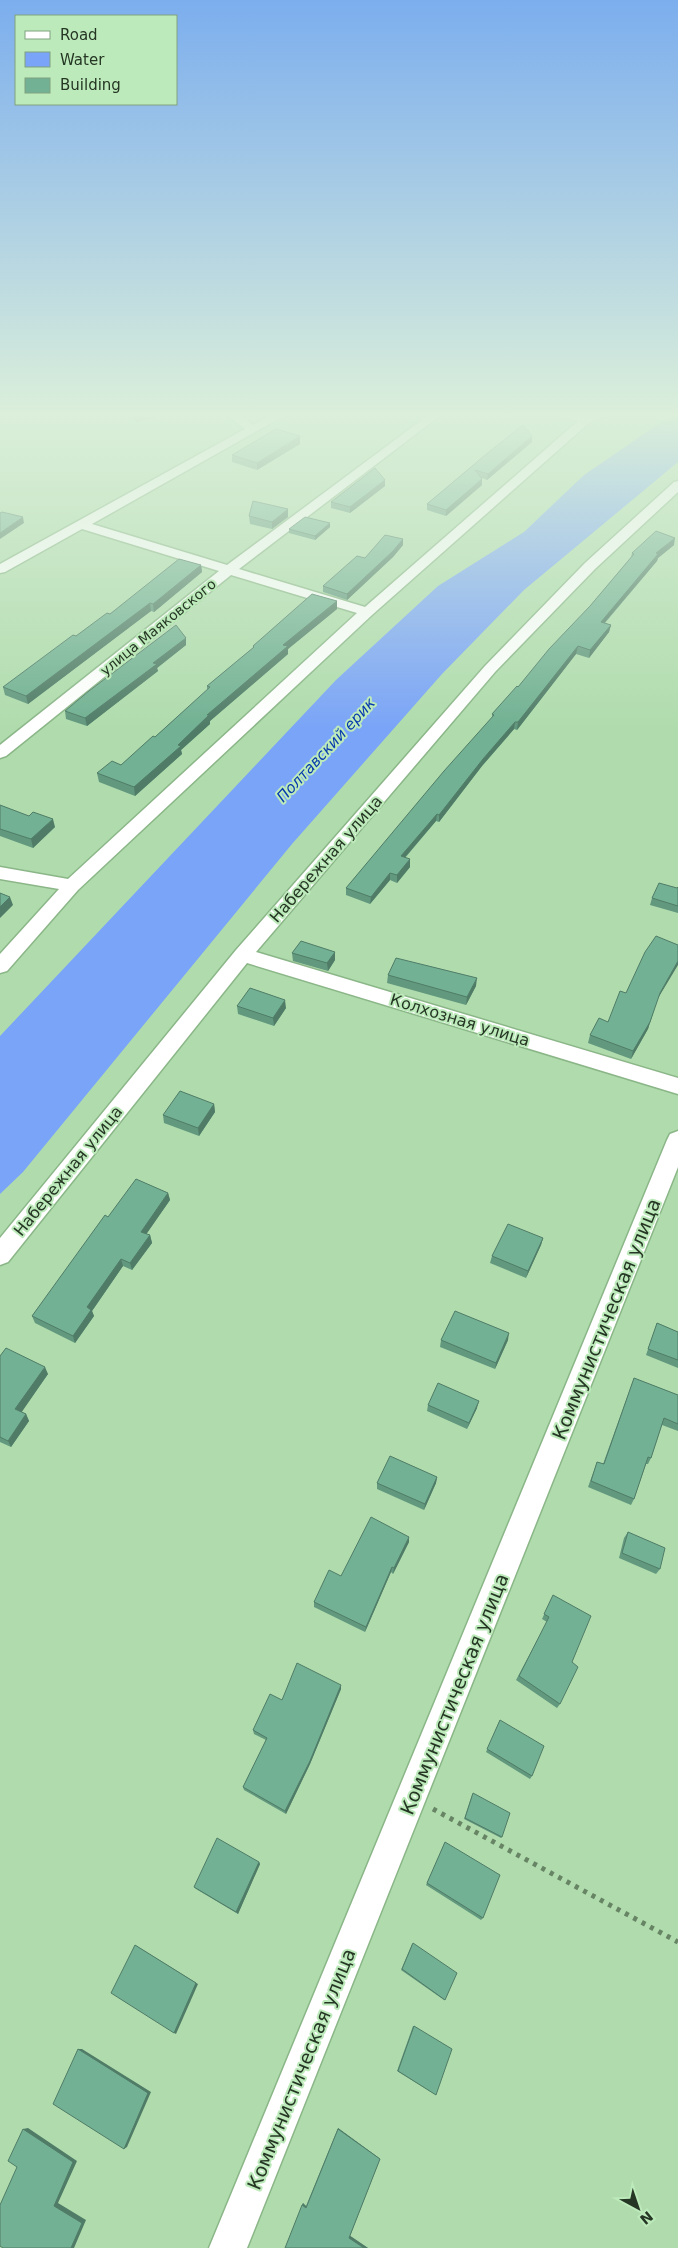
<svg xmlns="http://www.w3.org/2000/svg" width="678" height="2248" viewBox="0 0 678 2248" font-family="'DejaVu Sans',sans-serif">
<rect width="100%" height="100%" fill="#b0dcad"/>
<path fill="#7aa4f7" d="M678,414v48l-154,128 -82,84 -150,170 -269,328 -23,22v-158l336,-356 102,-94 86,-54 60,-57 70,-48z"/>
<g fill="none" stroke-linecap="round" stroke-linejoin="round">
<defs>
<path id="minor" d="M226,414h12l15,11 20,-11h14l-195,110 135,41 203,-151h12l-203,155 126,38 213,-186 -19,-5 -1,-2c9,0 17,1 25,2 8,1 17,-3 26,-2l-19,8 -218,193 -294,275 -71,81 -7,2v-19l59,-65 -59,-10v-12l68,12 289,-266 -126,-38 -225,181 -6,2v-13l219,-174 -137,-42 -77,43 -5,1v-9l245,-135z
M678,481v11l-83,77 -100,103 -239,280 422,126v16l-431,-131 -239,299 -8,3v-27l236,-288 249,-284 100,-103 89,-81z
M678,1131v36l-431,1081h-38l458,-1108 3,-6z"/>
</defs>
<use href="#minor" stroke="#8bb688" stroke-width="3"/>
<path stroke="#678565" stroke-width="5" stroke-dasharray="4 5.5" stroke-linecap="butt" d="M433,1809l245,133"/>
<use href="#minor" fill="#fff" fill-rule="evenodd"/>
</g>
<path fill="#62987e" d="M126,414h43l-32,8z
M300,436v8l-43,26 -25,-8v-7z
M532,442l-45,38 -5,-2v7l-36,31 -19,-6v-6l63,-53z
M385,480v6l-35,27 -19,-5v-6z
M249,516l39,1 -16,12 -22,-5z
M330,523v4l-15,13 -26,-7v-4z
M403,545l-10,12 -46,43 -24,-8v-6l42,-28z
M674,545l-16,13 -1,3 -52,62 6,2 -2,7 -20,26 -13,-4 -59,76 -3,-1 -32,37 -43,56 -3,-1 -31,37 5,9 -13,16 -7,-3 -20,24 -24,-9v-7l146,-170v-4l26,-27 72,-81 41,-49 1,-4z
M201,565l1,7 -48,40 -3,-1 -123,93 -23,-9 -2,-8 73,-51 34,-22z
M337,601v8l-49,40v5l-78,67v3l-29,26 1,4 -47,42 -36,-14 -2,-9 24,-8 34,-28 52,-47v-4l46,-38v-2z
M186,638v7l-29,23 1,3 -71,55 -21,-7 -1,-8z
M0,805l55,22 -22,21 -33,-12z
M678,887v26l-28,-8 2,-7 25,-10z
M335,952v8l-7,11 -35,-10 -1,-8z
M388,975l88,11 -10,19 -79,-22z
M657,1000l-9,29 -17,30 -43,-16 2,-8 18,-13z
M237,1006l49,2 -12,18 -36,-12z
M214,1104l1,8 -16,24 -35,-13 -1,-8z
M168,1193l2,7 -24,34 4,1 2,8 -20,27 -9,-4 -31,45 2,5 -19,27 -40,-20 -3,-7 76,-99z
M543,1238l-2,7 -15,33 -36,-15 2,-7z
M657,1323l21,9v36l-32,-13z
M441,1340h67l-13,29 -55,-22z
M0,1356l48,18 -27,38 5,2 3,7 -18,26 -11,-5z
M634,1378l44,17v36l-16,-6 -11,33 -3,6h-2l-12,35 -3,6 -43,-18 9,-25 6,2z
M428,1405l49,3 -10,21 -40,-18z
M437,1477l-1,6 -12,27 -47,-21v-6z
M628,1532l32,37 -4,5 -37,-16 5,-20z
M409,1542l-16,32 -2,-2 -26,60 -51,-25v-5l27,-26z
M553,1595l19,67 -12,42 -3,4 -41,-28 31,-58 -5,-3z
M341,1689l-31,75 -24,50 -42,-24 -1,-3 23,-47 -12,-6 -1,-4 29,-30z
M500,1720l32,56 -2,3 -44,-27z
M472,1795l30,42 -1,1 -37,-19z
M445,1842l38,76 -2,2 -55,-35z
M259,1862l1,2 -22,50 -42,-25 -2,-2z
M412,1944l33,56h-1l-43,-30z
M413,2026h1l22,69 -39,-24z
M338,2128l41,30 1,1 -30,77 18,12h-83l18,-45 3,3z"/>
<path fill="#507c67" d="M136,414h33l-32,8z
M300,436v8l-43,26v-7z
M532,436v6l-45,38 1,-6z
M482,479v6l-36,31v-6z
M385,480v6l-35,27v-6z
M288,509v8l-16,12v-7z
M23,517l1,6 -24,16v-6z
M330,523v4l-15,13v-4z
M675,538l-1,7 -16,13 -1,3 -58,68 2,-7 55,-69z
M403,539v6l-10,12 -46,43v-6z
M201,565l1,7 -48,40 -1,-8z
M337,601v8l-49,40v5l-78,67v3l-29,26 1,4 -47,42 -1,-9 73,-72 76,-70z
M150,603l1,8 -123,93 -2,-8z
M611,625l-2,7 -20,26 1,-8z
M186,638v7l-29,23 1,3 -71,55 -2,-8 68,-55z
M578,646l-2,8 -59,76 1,-8z
M515,722l-1,7 -32,37 -43,56v-7l44,-56z
M437,814l-1,7 -36,42 1,-7z
M53,819l2,8 -22,21 -2,-9z
M410,859v8l-13,16v-8z
M390,873v7l-20,24 1,-7z
M10,897l3,8 -13,13v-11z
M335,952v8l-7,11 -1,-8z
M678,961v4l-21,35 -9,29 -17,30 2,-8 27,-58z
M477,978l-1,8 -10,19 1,-8z
M285,1000l1,8 -12,18 -1,-8z
M214,1104l1,8 -16,24 -1,-8z
M168,1193l2,7 -27,39 -2,-7z
M150,1235l2,8 -20,27 -2,-7z
M543,1238l-2,7 -15,33 2,-7z
M121,1259l2,7 -31,45 2,5 -19,27 -2,-7 14,-29z
M509,1333l-1,7 -13,29 1,-6z
M45,1367l3,7 -29,42 -4,-7z
M479,1401l-2,7 -10,21 2,-6z
M26,1414l3,7 -18,26 -3,-6z
M437,1477l-1,6 -12,27 1,-6z
M409,1537v5l-16,32 1,-6z
M392,1567l-1,5 -26,60 1,-5z
M341,1685v4l-31,75 -24,50 -1,-3z
M259,1862l1,2 -22,50 -2,-2z
M135,1945l63,39 -22,50 -2,-1z
M78,2049h4l69,43 -24,55 -3,2z
M28,2128l49,33 -19,42 28,17 -12,28h-3l-48,-119z
M338,2128l41,30 1,1 -42,-30z
M303,2203l3,3v2l-4,-3z
M349,2235l19,13h-4l-15,-10z"/>
<path fill="#72b193" stroke="#507c67" d="M523,425l9,11 -44,38 -13,-4 7,9 -36,31 -19,-6 63,-53z
M276,429l24,7 -43,27 -25,-8z
M375,468l10,12 -35,27 -19,-5z
M253,501l35,8 -16,13 -23,-6z
M2,512l21,5 -23,16v-20z
M305,517l25,6 -15,13 -26,-7z
M656,531l19,7 -19,15 2,1 -57,68 10,3 -21,25 -12,-4 -60,76h-3l-32,37 -44,56 -2,-1 -36,42 9,3 -13,16 -7,-2 -19,24 -25,-9 98,-117 50,-56 -2,-1 25,-28 1,1 31,-38 41,-43 44,-52 -2,-1z
M385,535l18,4 -10,12 -46,43 -24,-8 34,-30 8,2z
M179,559l22,6 -48,39 -3,-1 -124,93 -23,-9 70,-52 3,1 31,-23 3,1z
M312,594l25,7 -54,44 5,1 -81,69h2l-31,30 3,1 -47,41 -37,-14 15,-12 9,4 32,-29 2,1 55,-50 -3,-1 47,-39 -1,-1z
M176,625l10,13 -33,25 4,1 -72,54 -20,-7 24,-20z
M0,805l29,11 4,-4 20,7 -22,20 -31,-10z
M659,883l18,5 1,-1v19l-26,-8z
M0,893l10,4 -10,10z
M656,936l22,9v16l-18,32 -10,29 -17,29 -43,-16 9,-17 9,4 12,-31 6,2 19,-41z
M301,941l34,11 -8,11 -35,-10z
M396,958l81,20 -10,19 -79,-22z
M250,988l35,12 -12,18 -36,-12z
M180,1091l34,13 -16,24 -35,-13z
M136,1179l32,14 -27,39 9,3 -20,28 -9,-4 -34,48 4,3 -18,26 -41,-20 73,-101 3,2z
M508,1224l35,14 -15,33 -36,-15z
M455,1311l54,22 -13,30 -55,-23z
M657,1323l21,9v28l-30,-11z
M6,1348l39,19 -30,42 11,5 -18,27 -8,-4v-81z
M634,1378l44,17v29l-14,-6 -13,40 -3,-1 -14,42 -43,-18 6,-19 7,2z
M438,1383l41,18 -10,22 -41,-18z
M390,1456l47,21 -12,27 -48,-21z
M371,1517l38,20 -15,31 -2,-1 -26,60 -52,-25 15,-32 12,6z
M628,1532l37,16 -5,21 -38,-16z
M553,1595l38,21 -19,46 6,5 -18,37 -41,-28 30,-59 -5,-3z
M297,1663l44,22 -31,76 -25,50 -42,-24 24,-49 -14,-8 17,-36 12,6z
M500,1720l44,26 -12,30 -45,-27z
M473,1793l37,20 -8,24 -37,-19z
M217,1838l42,24 -23,50 -42,-25z
M445,1842l55,33 -17,43 -56,-35z
M413,1943l44,30 -12,27 -43,-31z
M135,1945l61,38 -22,50 -63,-40z
M414,2026l38,23 -16,46 -38,-24z
M78,2049l70,44 -24,56 -71,-45z
M23,2129l50,33 -19,44 28,17 -11,25h-68l-3,-2v-41l17,-38 -9,-6z
M338,2129l42,30 -31,79 15,10h-79l17,-43 4,3z"/>
<linearGradient id="sky" x2="0" y2="1"><stop stop-color="#7caeee"/><stop offset="0.57" stop-color="#dbefda"/><stop offset="1" stop-color="#dbefda" stop-opacity="0"/></linearGradient>
<rect width="678" height="728" fill="url(#sky)"/>
<g text-anchor="middle" dominant-baseline="central" stroke-width="4" stroke-linejoin="round" paint-order="stroke">
<g font-size="14" fill="#253724" stroke="#bdeaba">
<text transform="translate(158 627) rotate(-39)">улица Маяковского</text>
</g>
<g font-size="15" font-style="italic" fill="#073aaf" stroke="#bdeaba">
<text transform="translate(326 750) rotate(-47)">Полтавский ерик</text>
</g>
<g font-size="16" fill="#253724" stroke="#bdeaba">
<text transform="translate(326 859) rotate(-49)">Набережная улица</text>
<text transform="translate(460 1020) rotate(17)">Колхозная улица</text>
<text transform="translate(68 1171) rotate(-51)">Набережная улица</text>
</g>
<g font-size="19" fill="#253724" stroke="#bdeaba">
<text transform="translate(606 1319) rotate(-68)">Коммунистическая улица</text>
<text transform="translate(454 1694) rotate(-68)">Коммунистическая улица</text>
<text transform="translate(301 2069) rotate(-68)">Коммунистическая улица</text>
</g>
</g>
<rect x="15" y="15" width="162" height="90" fill="#bdeaba" stroke="#80a27e"/>
<rect x="25" y="31" width="25" height="8" fill="#ffffff" stroke="#80a27e"/>
<text x="60" y="40" font-size="15" fill="#253724">Road</text>
<rect x="25" y="52" width="25" height="15" fill="#7aa4f7" stroke="#80a27e"/>
<text x="60" y="65" font-size="15" fill="#253724">Water</text>
<rect x="25" y="78" width="25" height="15" fill="#72b193" stroke="#80a27e"/>
<text x="60" y="90" font-size="15" fill="#253724">Building</text>
<g transform="translate(638 2208) rotate(140)" stroke="#bdeaba" stroke-width="4" paint-order="stroke">
<path d="M0-4L9 19L0 12L-9 19Z" fill="#253724"/>
<text y="-8" font-size="14" font-weight="bold" text-anchor="middle" fill="#253724">N</text>
</g>
</svg>
